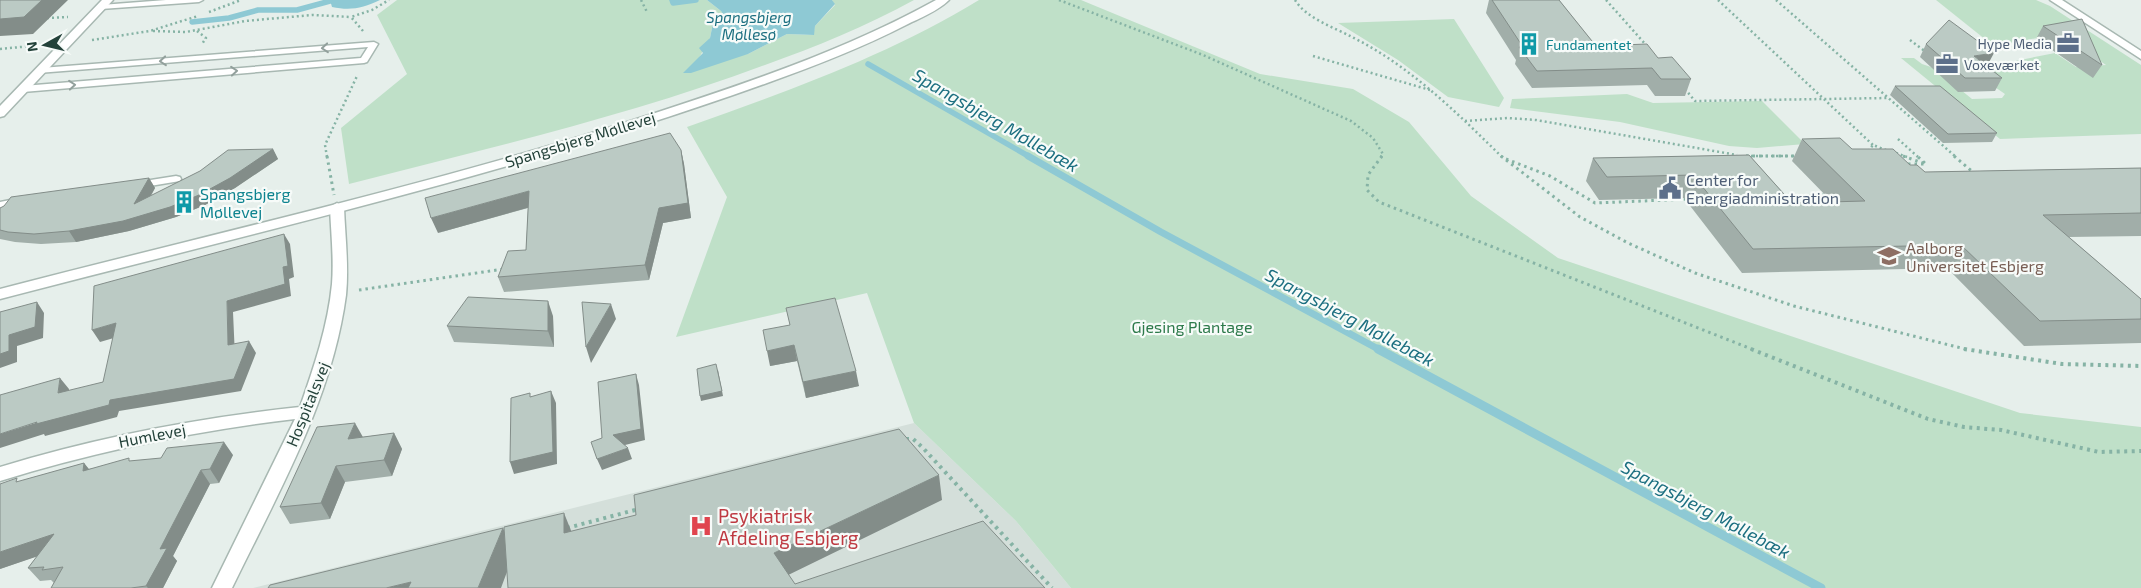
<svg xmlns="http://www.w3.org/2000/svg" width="2141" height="588" viewBox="0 0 2141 588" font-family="'Exo 2',sans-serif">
<rect width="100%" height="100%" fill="#e6efeb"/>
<path fill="#d4dfda" d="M914,423l102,98 55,67h-818z"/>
<path fill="#bfe0c8" d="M397,0h310l14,11 4,6 -12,6 -3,15 -11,20 49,-4 39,-20 26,1 2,-9 20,-21 -3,-5h82c-47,26 -99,47 -149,65 -136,51 -276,83 -416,119l-8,-56 66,-54 -30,-59z
M979,0h102l179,74 93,15 56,33 62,74 87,62 462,155 121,14v161h-1070l-55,-67 -102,-98 -47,-130 -191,44 51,-140 -40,-70c101,-36 200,-71 292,-127z
M1936,0h100l14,6 91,59v69l-141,5 -99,-81h13l8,6 12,4 38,31 30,-1 3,-4 -35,-24 85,-17 21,14 30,-2 -23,-16 -8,-18 -108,20 -10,-5 29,-6z
M1454,19l50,79 -5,9 -51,-10 -50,-37 -60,-37z
M1627,94l26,9 109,-2 43,43 -48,4 -28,-2 -109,-24 -110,-14 2,-9z"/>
<path fill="#8ec9d4" d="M330,0h50c-17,8 -29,11 -48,7z
M707,0h125l3,4 -20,22 -1,9 -27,-1 -39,20 -57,19h-8l20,-20 -4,-5 11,-10 3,-15 12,-6 -4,-6z"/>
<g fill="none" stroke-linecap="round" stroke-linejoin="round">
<path stroke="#8ec9d4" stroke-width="5.5" d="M672,0l1,3 23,-3
M192,22l37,-4 29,-8h39l33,-9
M868,64l162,93"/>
<path stroke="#8ec9d4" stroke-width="7" d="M1028,156l133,76 219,118"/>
<path stroke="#8ec9d4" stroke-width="9" d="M1378,349l443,239"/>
<defs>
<path id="service" d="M166,0h37l-4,2 -98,7 -4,-2 4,-2z
M374,42l4,2 -11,18 -3,1 -341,29 -4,-3 4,-3 338,-28 7,-11 -330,26v-4l3,-1z
M176,176l4,1 1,2 -1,2 -42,7 -5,-3 5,-3z
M20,198l4,1 1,2 -1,2 -24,5v-6z"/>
<path id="minor" d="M102,0h11l-109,116 -4,1v-11z
M2050,0h12l79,51v8z
M337,203l7,4c1,29 5,59 2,88 -14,105 -68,198 -114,293h-20l83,-169c-101,12 -198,32 -295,62v-14c98,-30 198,-49 300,-60 14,-40 28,-81 32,-123 2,-26 -1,-51 -2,-77z"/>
<path id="tertiary" d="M936,0h13c-11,11 -29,18 -43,25 -45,23 -91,41 -139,58 -250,90 -510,149 -767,216v-10c215,-56 432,-104 643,-172 101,-33 201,-66 293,-117z"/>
</defs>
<use href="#service" stroke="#a8b8b2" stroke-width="3"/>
<use href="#minor" stroke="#a8b8b2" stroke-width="3"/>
<use href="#tertiary" stroke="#a8b8b2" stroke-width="3"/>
<path stroke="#86b3a5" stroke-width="2.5" stroke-dasharray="2 3" stroke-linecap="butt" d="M641,0l6,12
M1059,0l144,55 148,66 22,17 10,16 -2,3
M1295,0c11,18 38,27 57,37 58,29 104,75 150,120
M1606,0l41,46
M1718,0l155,145
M1776,0l180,157
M209,12l32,-12
M47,18l21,-1
M153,31l33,1 59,-11 67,-6 39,2
M197,31l9,7 -4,6
M363,31l-12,-14 21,-7 17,-10
M92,40l58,-9 48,-15
M1910,40l16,12
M0,49l42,-4
M1313,56l117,34
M1685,89l10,12 193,-3
M1465,121l43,-3 28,2 201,35
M1898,139l20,18
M1868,151l5,-6 13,5
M1896,153l11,4
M1746,156h51
M327,157l-2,-12 32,-69"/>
<path stroke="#86b3a5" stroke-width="3" stroke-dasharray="2.5 4" stroke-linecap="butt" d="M327,156l7,39
M1382,156l-14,19 -1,15 12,12 375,148
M1501,156l79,61 48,26 67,30 99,33 175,44
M1746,156h51
M1903,156l20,7
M1954,156l20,17
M1506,159l44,17 45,27 94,-4
M1908,164h18l-9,-8
M1783,196l46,-1
M359,290l145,-21"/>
<path stroke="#86b3a5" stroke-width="4" stroke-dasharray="3 4.5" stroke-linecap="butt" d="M1751,349l177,70 36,8 37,3 98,22 42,-1
M1964,349l98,15 79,2
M906,439h7l10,9 129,140
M567,528l72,-19"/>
<use href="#service" fill="#fff" fill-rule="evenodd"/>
<use href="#minor" fill="#fff" fill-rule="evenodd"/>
<use href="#tertiary" fill="#fff" fill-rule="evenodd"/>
</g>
<path fill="#a1aea9" d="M1489,0h70l37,46 62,12 33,21 -6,17h-30l-8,-11 -115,3 -17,-24 1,-4 -30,-47z
M2043,26l59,39 -9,13 -57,-39z
M1926,44l61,22 15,12 -7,13 -37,1 -38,-35z
M1895,86l102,47 -5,9 -49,1 -53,-48z
M1802,139l50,10 58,16 15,7 216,-4v68l-72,1 72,62v44l-117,3 -77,-78 -205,5 -58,-75 -85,2 -13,-19 7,-23 156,-3 43,48 40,-1 -40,-41z
M273,149l5,10 -43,29 -30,17 -29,12 -47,14 -53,11 -35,2 -26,-2 -15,-3v-31l149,-30 6,10 -4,8z
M681,150l3,14 7,54 -28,5 -14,57 -145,12 -6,-15 28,-27 2,-42 -90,25z
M786,308l73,78 -53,12 -9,-37 -27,5 20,-41z
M553,316l1,31 -100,-5 -7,-16z
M394,433l8,16 -10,27 -47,6 -15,37 -40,5 -10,-17 83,-70z
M233,455l-14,28 -9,1 -37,72 4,5 -14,27h-112l3,-5 -3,-3 -11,1 -12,-13 9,-12 -37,13 20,-87 64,-19 5,6 42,-8z"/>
<path fill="#838d89" d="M42,0h26l-35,34 -33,2v-17z
M1994,53l-7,13 -13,-10z
M273,149l5,10 -43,29 -30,17 -29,12 -47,14 -53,11 -7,-11z
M681,150l3,14 7,54 -28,5 -14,57 -4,-15 14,-57z
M149,178l6,10 -15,26 -6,-10z
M529,191l5,15 -96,27 -7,-15z
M284,234l6,10 4,33 -5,2 2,17 -58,16 2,45 -7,-12 -1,-44z
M548,301l5,15 1,31 -6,-16z
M37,302l7,11 -1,25 -26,8v16l-17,6v-14l9,-19z
M611,304l5,15 -25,44 -5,-16z
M116,323l8,12 -24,7 -8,-12z
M249,341l7,12 -15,38 -122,20 -2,6 -72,19 -1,-2 -44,14v-14l110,-34z
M794,345l3,16 -27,5 -3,-15z
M718,370l5,26 -22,5 -1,-5z
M856,371l3,15 -53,12 -3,-16z
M636,374l3,11 6,55 -28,7 -4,-12z
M60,378l9,11 -2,16 -9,-12z
M551,391l5,12 1,61 -43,10 -4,-12z
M355,423l9,16h-16z
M394,433l8,16 -10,27 -8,-16z
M224,442l9,13 -14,28 -9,-14z
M628,448l4,11 -30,11 -5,-11z
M84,463l10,13 -11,-5z
M336,466l9,16 -15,37 -9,-16z
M201,470l9,14 -37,72 4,5 -14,27h-15l-2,-2 14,-37z
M939,475l3,25 -162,79 -6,-26z
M564,513l10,25 -10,-5z
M503,528l11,25 -13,35h-23z
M54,534l11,13 -65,22v-17z
M411,582l3,6h-28z"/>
<path fill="#bbcac4" stroke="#838d89" d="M0,0h42l-18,17 -24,2z
M1492,0h67l37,46 51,-2 11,14 14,-1 19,22h-30l-9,-11 -115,3 -18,-24h4z
M2082,19l20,46 -59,-39z
M1949,20l45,33 -20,3 28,22h-37l-39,-34z
M1895,86h45l57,47 -49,1z
M670,133l11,17 7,53 -29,5 -14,57 -147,12 10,-26 18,-1 3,-59 -98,27 -6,-20z
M1840,138l12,11h41l17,16h7l8,7 216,-4v45l-98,2 98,84v20l-101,2 -79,-76 -208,4 -60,-74 -86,2 -14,-19 156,-3 43,48 73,-2 -63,-62z
M273,149l-43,29 -31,17 -29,12 -47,14 -54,10 -35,3 -26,-2 -8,-2v-22l4,-2 7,-9 138,-19 -15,26 66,-33 28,-21z
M284,234l4,32 -5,1 2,17 -58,17 1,44 21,-4 -15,38 -124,21 -1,5 -73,19 1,-2 -37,12v-39l60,-17 -2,15 45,-11 13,-59 -24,7 2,-44z
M468,297l80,4v30l-101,-5z
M835,298l21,73 -53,11 -9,-37 -27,6 -4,-21 27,-5 -4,-17z
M37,302l-2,25 -26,8v16l-9,3v-42z
M582,302l29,2 -25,43z
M716,364l6,27 -22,5 -3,-27z
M636,374l5,55 -28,6 15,13 -31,11 -6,-17 11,-4 -4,-56z
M551,391l2,61 -43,10 1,-64 19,-5v4z
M355,423l-7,16 46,-6 -10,27 -48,6 -15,37 -41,4 37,-80z
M899,429l40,46 -165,78 21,31 188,-63 62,67h-537l-4,-61 60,-14v20l72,-18 -2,-20z
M224,442l-14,27 -9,1 -41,79 7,-1 -21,38 -15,2h-80l12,-21 -21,3 2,-3 -16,1 26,-34 -54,18v-68l17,-6 -1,4 68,-19 -1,8 46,-13v3l32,-3 6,-10z
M503,528l-25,60h-70l3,-6 -25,6h-118l2,-3z"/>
<defs><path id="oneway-chevron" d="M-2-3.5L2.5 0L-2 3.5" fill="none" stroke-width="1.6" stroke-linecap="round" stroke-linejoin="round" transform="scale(1.25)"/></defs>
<g stroke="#92a09c">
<use href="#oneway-chevron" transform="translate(325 48) rotate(175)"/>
<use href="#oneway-chevron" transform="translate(163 61) rotate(175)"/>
<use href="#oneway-chevron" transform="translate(234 71) rotate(-5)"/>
<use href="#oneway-chevron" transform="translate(72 85) rotate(-5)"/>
</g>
<defs>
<symbol id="office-bare" viewBox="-9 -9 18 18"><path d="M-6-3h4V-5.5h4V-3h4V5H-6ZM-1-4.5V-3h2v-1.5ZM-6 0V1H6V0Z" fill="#5c6f8a" stroke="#f7fbf9" stroke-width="2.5" paint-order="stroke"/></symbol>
<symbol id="building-bare" viewBox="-9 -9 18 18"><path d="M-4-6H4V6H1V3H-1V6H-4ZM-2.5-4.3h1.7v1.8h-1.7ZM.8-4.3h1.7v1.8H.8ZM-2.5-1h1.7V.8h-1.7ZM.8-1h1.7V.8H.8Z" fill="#0f9aa8" stroke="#f7fbf9" stroke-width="2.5" paint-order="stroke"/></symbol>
<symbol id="civic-bare" viewBox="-9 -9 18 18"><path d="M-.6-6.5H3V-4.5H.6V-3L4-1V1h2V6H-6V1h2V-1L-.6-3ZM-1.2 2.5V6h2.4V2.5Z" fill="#5c6f8a" stroke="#f7fbf9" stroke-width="2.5" paint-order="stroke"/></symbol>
<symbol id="university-bare" viewBox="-9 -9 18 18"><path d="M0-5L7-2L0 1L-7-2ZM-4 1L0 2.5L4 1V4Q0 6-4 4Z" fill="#8d6e63" stroke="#f7fbf9" stroke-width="2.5" paint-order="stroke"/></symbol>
<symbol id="hospital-bare" viewBox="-9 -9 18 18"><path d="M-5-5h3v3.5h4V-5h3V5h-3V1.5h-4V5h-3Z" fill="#e0444e" stroke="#f7fbf9" stroke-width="2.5" paint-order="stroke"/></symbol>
</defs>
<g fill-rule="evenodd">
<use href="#office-bare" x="2052" y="27" width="32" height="32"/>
<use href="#building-bare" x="1513" y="28" width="32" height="32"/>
<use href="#office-bare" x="1931" y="48" width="32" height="32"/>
<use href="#civic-bare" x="1654" y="172" width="32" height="32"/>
<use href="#building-bare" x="168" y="186" width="32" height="32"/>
<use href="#university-bare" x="1873" y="240" width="32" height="32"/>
<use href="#hospital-bare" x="685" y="510" width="32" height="32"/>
</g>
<g text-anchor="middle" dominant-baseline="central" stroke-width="4.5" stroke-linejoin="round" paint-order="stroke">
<g font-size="14" fill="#4e5e75" stroke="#f7fbf9" text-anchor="end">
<text x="2052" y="43">Hype Media</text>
<text x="1964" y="64" text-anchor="start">Voxeværket</text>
</g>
<g font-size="14" fill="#0d838f" stroke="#f7fbf9" text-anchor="start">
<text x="1546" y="44">Fundamentet</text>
</g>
<g font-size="15" font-style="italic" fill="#1c6f80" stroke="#f7fbf9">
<text x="749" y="17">Spangsbjerg<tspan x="749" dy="17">Møllesø</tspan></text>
</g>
<g font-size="16" fill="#24423a" stroke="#f7fbf9">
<text transform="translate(580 139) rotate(-17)">Spangsbjerg Møllevej</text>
<text transform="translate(307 404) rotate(-68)">Hospitalsvej</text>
<text transform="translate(152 435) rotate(-11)">Humlevej</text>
</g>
<g font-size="16" fill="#4e5e75" stroke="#f7fbf9" text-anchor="start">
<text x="1686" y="179">Center for<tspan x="1686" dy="18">Energiadministration</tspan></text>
</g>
<g font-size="16" fill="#0d838f" stroke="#f7fbf9" text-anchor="start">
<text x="200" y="193">Spangsbjerg<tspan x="200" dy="18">Møllevej</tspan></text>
</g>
<g font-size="16" fill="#785e54" stroke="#f7fbf9" text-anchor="start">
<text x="1906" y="247">Aalborg<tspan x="1906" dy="18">Universitet Esbjerg</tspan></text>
</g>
<g font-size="16" fill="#2d7a4b" stroke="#f7fbf9">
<text x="1192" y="326">Gjesing Plantage</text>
</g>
<g font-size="18" font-style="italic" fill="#1c6f80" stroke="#f7fbf9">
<text transform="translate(996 120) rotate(30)">Spangsbjerg Møllebæk</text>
<text transform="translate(1350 317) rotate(28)">Spangsbjerg Møllebæk</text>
<text transform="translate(1706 509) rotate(28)">Spangsbjerg Møllebæk</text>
</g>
<g font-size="19" fill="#be3a42" stroke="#f7fbf9" text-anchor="start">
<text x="718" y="515">Psykiatrisk<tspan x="718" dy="22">Afdeling Esbjerg</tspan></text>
</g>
</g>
<g transform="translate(45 45) rotate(262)" stroke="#f7fbf9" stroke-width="4" paint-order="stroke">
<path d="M0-4L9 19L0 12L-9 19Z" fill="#24423a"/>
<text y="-8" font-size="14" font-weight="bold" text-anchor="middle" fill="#24423a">N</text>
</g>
</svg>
